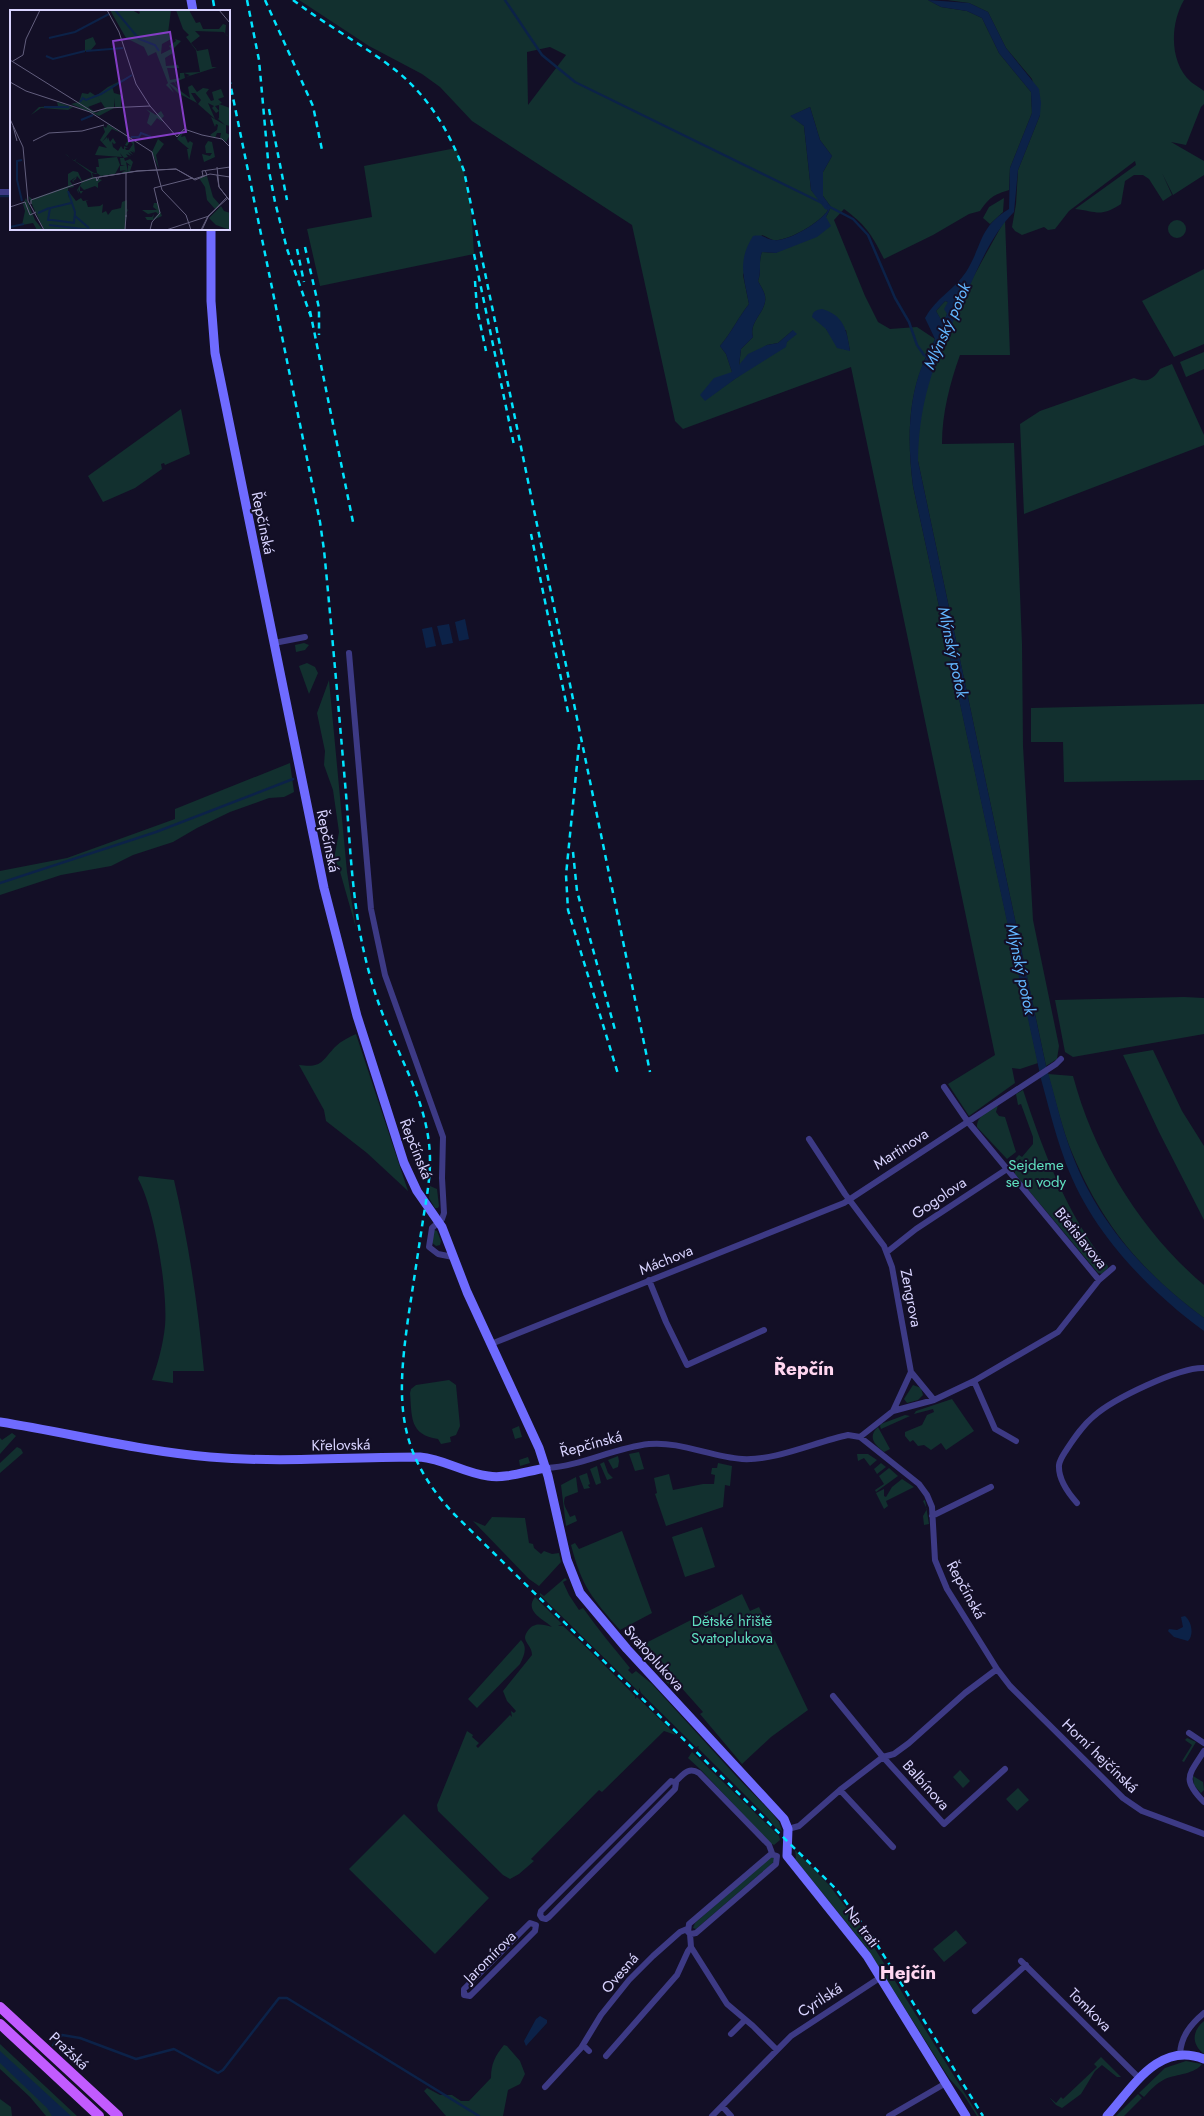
<svg xmlns="http://www.w3.org/2000/svg" width="1204" height="2116" viewBox="0 0 1204 2116" font-family="Jost,sans-serif">
<rect width="100%" height="100%" fill="#130f26"/>
<path fill="#12302f" fill-rule="evenodd" d="M299,0h629l13,7 26,4 15,7 17,35 32,39 1,21 -22,55 -1,22c-16,5 -19,7 -29,21l-11,3 -36,21 -49,24c-12,-24 -18,-34 -40,-50l-10,11 31,76 13,26 12,7 27,-2 18,12c-4,9 -10,18 -13,28 -15,37 -14,80 -9,119l125,577 -18,6 -8,-1 3,15 -46,33 -21,-32 47,-29 -144,-688 -168,62 -8,-8 -43,-196 -160,-104 -32,-34 -18,-13 -53,-28zM550,47l16,8 -38,50 -1,-53zM810,107l10,33 12,16 -9,16v24l8,11 -5,10 -50,36 -14,-1c-4,10 0,17 -4,29 2,4 6,10 7,15 3,15 -17,25 -12,41l-12,12 -2,17 28,-21 11,-2 15,-13 -6,12 -82,58 27,-28 -6,-18 -6,-8c11,-13 18,-28 29,-42l-6,-29 19,-40c3,1 8,4 11,5 15,2 48,-18 55,-30l-17,-20 -7,-64 -13,-10zM826,329l20,1 4,21 -18,-14z
M947,0h237c-14,24 -15,62 7,82 4,3 9,6 13,9v13l-3,3 -15,38 -15,-3 33,19v14l-31,20 -11,-22 10,22 -9,6 -14,-22 -6,-4h-9l-9,6 -4,23c-21,14 -25,7 -46,5l61,-44 -1,-4 -66,50 -14,18 -7,1 -4,-3 -22,8 -7,-4 -3,-4 4,-23 2,-34 22,-55 -8,-36 -26,-31 -18,-36 -19,-9z
M456,148c14,37 16,66 18,106l-154,32 -13,-57 65,-12 -8,-51z
M1004,198l-1,14 -13,12 -7,-6 6,-11z
M1005,220l5,135h-50c-10,28 -18,58 -18,89l72,-1 8,201 1,102 10,174 26,126 -2,13 -11,7 -128,-605c0,-10 0,-20 0,-30 6,-69 53,-151 87,-211z
M1168 229a9 9 0 1 1 18 0a9 9 0 1 1-18 0Z
M1204,269v75l-30,13 -32,-56z
M945,301l3,1 -1,12 -4,10 -7,-13z
M1204,352v17l-18,8 -6,-15z
M1172,364l32,71v10l-180,69 -4,-90 20,-13 94,-33c12,5 19,2 26,-9z
M181,409l9,45 -25,11 -1,-2 -3,1 1,5 -27,19 -32,14 -15,-26z
M304,643l5,2 -4,5 -9,2 -1,-7z
M307,663l8,4 3,6 -9,21 -10,-28z
M329,680l18,192 9,56 -17,-60 -5,-9 5,-27 -6,-42 -9,-25 1,-14 -8,-38z
M1204,704v76l-140,2 -1,-40h-32v-34z
M290,763l4,29 -10,5 -15,1 -39,14 -33,16 -24,14 -40,13 -22,11 -50,9 -61,20v-24l67,-13 108,-39v-10z
M1184,997l20,1v36l-131,23 -8,-5 -10,-52z
M356,1034l52,157 -41,-38 -41,-32 -2,-11 -25,-45c23,3 22,-3 36,-18 6,-6 14,-10 21,-13z
M1153,1050l29,61 22,35v74l-45,-88 -36,-77z
M1048,1074l25,2c21,79 68,156 131,209v33c-61,-45 -101,-92 -131,-163 -11,-25 -17,-54 -25,-81z
M1023,1090c21,63 43,123 85,176v2l-6,6 -4,-1 -83,-99v-5l8,-6 -3,-4 -9,8 -1,-2 9,-10 3,2 11,-13v-7l-12,-33 -3,1 -2,-11z
M998,1105l-2,7 3,4 6,1 11,35 -9,7 -30,-32c0,-12 12,-16 21,-22z
M139,1176l35,4c15,64 24,126 30,191h-31v12l-21,-3c6,-17 11,-35 13,-54 3,-33 -10,-118 -27,-147z
M430,1186l7,3 2,17 -1,2h-3l-6,-10z
M434,1230l3,1 4,10 -1,4 -4,1 -5,-4z
M449,1380l7,5 4,41 -4,9 -6,2 1,5 -10,2 -3,-5c-29,-4 -26,-23 -28,-46l1,-4 5,-4z
M913,1385l8,3 2,7 -5,5 -11,3 -3,-4z
M952,1399l22,32 -28,19 -5,-7 -10,7 -7,-5 -6,1 -5,-6 -3,2 -5,-6v-4l17,-7 5,-10 7,-3 -1,-3 -19,5 2,-3z
M905,1415l5,1 -29,13 -1,-3 1,-2z
M519,1426l3,11 -7,2 -3,-10z
M878,1427l12,22 -6,3c-9,-7 -17,-15 -6,-25z
M12,1433l4,3 -16,18v-16l2,2z
M17,1447l4,2 2,4 -23,20v-10z
M639,1452l5,17 -9,2 -6,-17z
M857,1454h11l9,6 -7,6 -6,-8 -6,3z
M618,1456l1,5 -1,6 -5,2 -5,-9z
M528,1457l2,6 -10,3 -1,-6z
M604,1462l4,11 5,5 -6,2 -7,-16z
M718,1463l14,3 -2,20 -5,-1 -2,22 -57,19 -11,-32 2,-1 -3,-15 15,-4 4,16 30,-6h11l1,-9 -4,-1 1,-6h5z
M881,1463l5,4 -9,7 -3,-5z
M597,1466l4,17 -5,2 -6,-16z
M889,1468l9,8 -22,16 -1,-2 9,-6 -5,-8z
M587,1473l3,11 -2,1 2,3 -6,1 -5,-13z
M576,1477l2,15 -13,5c-3,8 2,12 5,20l5,-2 2,6 -11,5 -5,-41z
M902,1479l12,8 -28,14 2,5 -4,3 -8,-16 8,-4v7l2,1 6,-10z
M925,1500l4,24 -5,1 -1,-9 4,-7 -4,-8z
M492,1517l33,1 4,25 4,1 1,4 7,6 3,-3 8,3 7,-1 2,9 -22,24 -10,-7 -56,-58 12,5z
M702,1527l13,40 -30,10 -13,-40z
M622,1531l30,82 -32,17c-28,-32 -38,-43 -49,-85l4,-2 4,6z
M565,1578l2,2 -4,2 6,13 10,15 4,-2c14,20 30,39 47,60l-2,2 4,4 4,-3 16,13 85,93 35,36 7,9 3,9 -7,-4 -7,-9 -70,-70 1,-2 -3,1 -55,-54 -2,-5v4l-99,-97v-2l4,3z
M742,1594l8,17 9,-4 49,103 -37,27 -29,27 -42,-50 3,-2 -24,-27 -8,2 -35,-39z
M535,1597l27,27 -4,2h5c25,22 48,46 72,70v3l2,-2 39,38 -12,-4 -62,61 -3,-2 -68,69 3,2 -15,13 -9,5 -7,-4 -65,-64 -1,-6 30,-74 6,4 -1,2 7,6 -3,3 2,2 32,-33 2,2 -1,-6 3,2 2,-2 -9,-10 -4,-10 29,-36c0,-8 -6,-11 -7,-17 0,-3 1,-4 2,-6 6,-10 15,-8 25,-5 -5,-6 -29,-15 -17,-30z
M521,1640c7,7 3,16 -1,24l-43,44 -9,-9z
M1187,1738l9,4 -12,20 -2,-1 10,-16 -7,-5z
M692,1752l87,84 1,4 -6,5 -4,-2 -69,-73 -13,-12z
M960,1770l10,11 -7,7 -10,-11z
M1193,1776l10,6 1,8 -3,3 -7,-8z
M1018,1788l11,12 -12,11 -11,-12z
M404,1814l85,84 -54,56 -86,-85z
M795,1850l34,35 33,43 117,188h-2l-14,-22 -14,-16 -83,-131 -71,-88 1,-1z
M770,1857h4l1,4 -79,68 -3,-1 2,-5z
M956,1930l11,13 -23,19 -11,-13z
M1204,2021v33c-13,-10 -12,-23 0,-33z
M0,2044l77,72h-31l-16,-19 -30,-28z
M504,2045l3,1 13,15 5,13 -5,10 -12,6 -5,26h-57l-22,-25 3,-3 13,7h12l9,6h8l22,-23c0,-14 4,-22 13,-33z
M1101,2057l20,20h-4l-15,-12 -7,6 -14,23 -19,14 -6,-3 -7,-8 7,6 5,-6 2,2 34,-32 -3,-3z
M1186,2061l16,3c-7,10 -25,10 -37,15 -8,4 -15,11 -21,18l-5,-4 26,-25z
M1138,2094l4,4 -18,18h-8z
M0,2099l11,8 1,9h-12z"/>
<path fill="#0c2248" fill-rule="evenodd" d="M928,0l41,3 19,9 18,36 33,41 2,14 -1,12 -22,55 -4,42c-21,21 -34,51 -46,78 -29,61 -49,102 -50,171l128,605c9,29 15,60 26,88 26,69 74,121 132,164v13c-60,-44 -117,-104 -141,-176 -9,-25 -15,-51 -22,-76l-128,-593c-5,-39 -6,-82 9,-120 4,-9 9,-18 13,-27l-10,-21c10,-19 30,-29 41,-46 17,-27 12,-44 43,-63l1,-41 22,-55 -1,-21 -32,-39 -17,-35 -15,-7 -26,-4zM945,301l3,1 -4,7 3,5 -4,9 -7,-12z
M810,107l10,33 12,16 -9,16v24l8,11 -5,10 5,9 -14,11 -41,16 -14,-1c-4,11 0,17 -4,29 2,4 6,10 7,15 3,15 -17,25 -12,41l-12,12 -2,16 9,-11 19,-9 11,-2 15,-13 4,4 -10,8 -1,5 -51,32 -30,22 -5,-6 14,-17 18,-6 -6,-18 -6,-8c11,-13 18,-28 29,-42 -5,-28 -12,-42 4,-68 12,-2 11,3 21,4 14,2 47,-18 54,-30l-3,-1 -14,-19 -7,-64 -14,-10z
M822,309c22,6 25,22 28,42l-13,-3 -11,-19 -14,-12c1,-6 4,-7 10,-8z
M465,619l4,20 -10,2 -4,-19z
M449,624l4,19 -11,2 -5,-19z
M432,627l4,19 -10,2 -4,-19z
M1185,1616c7,6 9,19 3,25l-14,-4 -6,-6 1,-2 8,1 6,-3 -2,-10z
M540,2016l7,4v3l-21,23 -2,-5 12,-22z
M0,2051l71,65h-19l-5,-8 -47,-45z"/>
<g fill="none" stroke-linecap="round" stroke-linejoin="round">
<path stroke="#0c2248" stroke-width="2.5" d="M505,0l37,55 33,27 247,121
M0,196h11
M828,206l25,13 15,16 27,63 14,24 8,23 7,10 5,3
M0,883l156,-51 137,-53
M53,2045l9,-10 18,3 56,21 38,-10 44,24 5,-3 56,-72h8l192,118"/>
<path stroke="#3d3a85" stroke-width="6" d="M0,192h11
M274,643l31,-6
M349,653l22,256 14,66 58,162 -1,41 2,35 -2,6 -10,9 -3,19 9,7 15,3
M944,1087l24,35 131,158
M809,1139l36,55 39,52 8,21 19,105 -18,39
M887,1252l29,-23 91,-60
M649,1280l17,42 21,43 77,-35
M491,1344l353,-141 212,-139 5,-5
M911,1372l23,28
M974,1381l21,48 21,12
M860,1437l33,-26 41,-11 40,-19 84,-49 41,-52 14,-12
M546,1468c36,-2 67,-20 103,-24 31,-3 62,13 93,15 33,2 73,-17 106,-24l12,2 59,47 8,11 5,12 3,53 12,29 50,80 13,17 113,112 19,13 62,23
M1077,1503c-9,-10 -19,-23 -18,-38 1,-6 5,-11 8,-16 8,-12 16,-24 27,-33 19,-17 85,-49 110,-48
M932,1516l59,-29
M833,1696l50,61 61,67 61,-55
M1189,1733l15,10
M1204,1751c-15,24 -23,28 0,51
M671,1781l5,2 -1,6 -126,128 -3,2 -4,-1 -2,-3 1,-4z
M675,1782c8,-7 13,-16 24,-9l70,72 3,8
M840,1790l53,57
M788,1829l11,-3 41,-36 43,-33 11,-3 15,-11 56,-50 32,-24
M771,1854l6,2 -1,8 -80,69 -5,1 -3,-2 1,-8z
M530,1923l6,2 -1,6 -65,65 -6,-1v-6z
M690,1934l1,13 36,57 26,22 23,23
M1021,1961l119,118
M975,2011l51,-46
M731,2034l14,-14
M583,2045l6,6
M1180,2054c1,-18 11,-30 24,-41
M606,2056l71,-81 11,-24 3,-4
M545,2087l36,-39 20,-33 28,-35 24,-24 27,-24 7,-3
M722,2106l9,10
M712,2116l79,-80 90,-59
M889,2116l57,-33"/>
<path stroke="#6f6bff" stroke-width="9" d="M191,0l2,11
M211,229v72l4,52 109,535 33,128 47,147 13,28 25,36 25,65 72,156 9,28 19,84 13,33 47,56 157,170 4,10 -1,27 80,100 99,160
M0,1422c70,11 139,29 210,35 70,6 140,0 210,0 24,2 44,16 68,19 18,3 39,-5 58,-8
M1107,2116c26,-29 52,-75 97,-57"/>
<path stroke="#c25bff" stroke-width="10" d="M0,2007l118,109
M0,2024l99,92"/>
<path stroke="#00e5ff" stroke-width="2.5" stroke-dasharray="6 5" stroke-linecap="butt" d="M213,0l2,11
M247,0l12,60 10,111 6,31 12,47 24,68
M265,0l48,106 9,44
M293,0c34,26 73,46 106,73 31,26 51,60 65,98l186,901
M229,78l91,444 4,28c8,82 15,163 22,244 4,50 6,100 16,149 5,24 12,49 21,72 19,48 47,93 47,146 0,20 -4,40 -7,59 -5,33 -10,66 -15,99 -11,80 -13,132 46,195l382,375 37,49 110,178
M269,109l18,91
M305,247l14,61v27
M297,249l7,33
M474,254l40,191
M475,281l2,28 9,42
M310,311l43,211
M531,534l37,178
M579,744l-13,131 2,35 50,164
M573,852l4,39 38,139"/>
</g>
<g text-anchor="middle" dominant-baseline="central" stroke-width="4" stroke-linejoin="round" paint-order="stroke">
<g font-size="15" fill="#d9d4ff" stroke="#130f26">
<text transform="translate(263 523) rotate(78)">Řepčínská</text>
<text transform="translate(328 841) rotate(78)">Řepčínská</text>
<text transform="translate(416 1149) rotate(68)">Řepčínská</text>
<text transform="translate(901 1149) rotate(-33)">Martinova</text>
<text transform="translate(939 1198) rotate(-34)">Gogolova</text>
<text transform="translate(1081 1238) rotate(51)">Břetislavova</text>
<text transform="translate(666 1260) rotate(-22)">Máchova</text>
<text transform="translate(911 1298) rotate(79)">Zengrova</text>
<text transform="translate(591 1444) rotate(-15)">Řepčínská</text>
<text transform="translate(341 1445) rotate(-1)">Křelovská</text>
<text transform="translate(966 1590) rotate(61)">Řepčínská</text>
<text transform="translate(654 1658) rotate(48)">Svatoplukova</text>
<text transform="translate(1100 1756) rotate(44)">Horní hejčínská</text>
<text transform="translate(926 1785) rotate(48)">Balbínova</text>
<text transform="translate(862 1927) rotate(53)">Na trati</text>
<text transform="translate(490 1957) rotate(-45)">Jaromírova</text>
<text transform="translate(620 1973) rotate(-49)">Ovesná</text>
<text transform="translate(820 2000) rotate(-33)">Cyrilská</text>
<text transform="translate(1090 2010) rotate(45)">Tomkova</text>
<text transform="translate(69 2051) rotate(43)">Pražská</text>
</g>
<g font-size="15" fill="#5fe0c0" stroke="#130f26">
<text x="1036" y="1165">Sejdeme<tspan x="1036" dy="17">se u vody</tspan></text>
<text x="732" y="1621">Dětské hřiště<tspan x="732" dy="17">Svatoplukova</tspan></text>
</g>
<g font-size="16" font-style="italic" fill="#62b6ff" stroke="#130f26">
<text transform="translate(947 326) rotate(-66)">Mlýnský potok</text>
<text transform="translate(953 652) rotate(78)">Mlýnský potok</text>
<text transform="translate(1021 969) rotate(78)">Mlýnský potok</text>
</g>
<g font-size="19" font-weight="bold" fill="#ffd6f0" stroke="#130f26">
<text x="804" y="1368">Řepčín</text>
<text x="908" y="1972">Hejčín</text>
</g>
</g>
<g transform="translate(10 10)">
<rect width="220" height="220" fill="#130f26"/>
<path d="M100,0h22l7,4 1,-2 -4,-2h35l-3,23 3,6 -9,5 -1,10 10,-5 -2,-3 7,-5 -1,-2 6,2 -9,9 1,3 -8,5 1,8 12,-1 1,3h-12l3,12 10,-2v-5l20,-1 -4,-22 -10,-13 3,-2 -6,-6 -7,-19h13l7,13 4,-1 3,7h16l4,-5 3,1 -1,9 5,3 -4,-2 -2,-3 -29,-1 5,5 -9,7 5,6 1,2 11,-2 4,18h5l-31,10 4,-2 -6,-2 1,5 -10,4 4,8 -5,-8 -4,1 20,15 -2,-11 4,-2 5,7 6,-4 6,1 -3,4 5,8 3,-1 -2,-8 9,-3 3,8 -6,2 4,4 -3,1 11,4v18l-4,-1v8l4,2 -4,7 -6,-4 1,-5h-4l-2,5 -5,-3 7,-5 1,-5 -2,-1 -1,3 -4,-10 14,8 -7,-6 1,-1v-13l-4,1 4,5 -3,2 -4,-5 2,-2 -6,-3 7,16 -17,-15 3,-4 -6,-7h-4l6,10 -19,-10 -9,-9 5,9 -8,-8 2,-2 -12,-31 -8,4 -4,-9 -18,-9zM83,27l3,7 -6,7h-5v-11zM122,65l-8,6 -12,5 2,7 7,2v12h-6l-1,-9v10l-15,8 -28,-12 8,-2 3,-9 6,1 2,-2 6,4 12,-9zM88,87l7,11 -9,5 -8,-6 13,-5zM47,92l16,5 -5,3 -27,-2 -10,7 8,-8 19,-1zM136,99l10,6 5,-4 3,5 -3,3 2,3 -6,-4 -6,8 -4,-3 3,-10zM98,114l13,9 -9,-4 -10,13 5,-5 1,3v-3l2,5 3,-4 3,5 -2,1 -2,-2 1,5 5,4 3,-5 2,3h1v-3l4,2h-3l1,2h3l4,-6 -3,-3 -3,5 -2,-1 3,-5 3,1 -8,-7 11,8 1,10 -3,-2 3,3 -5,-2 3,4 -5,-3 3,4 -5,-2 2,3 -4,1 1,3 5,-2 3,3 -3,9h5l-7,1v-7l3,1 -5,-4 2,10 -9,2 7,-4 -6,1v-5h5l-4,-1 -1,-7h4l-4,-5 2,4 -27,-2 4,-9 8,2 -7,-8 5,-8 -2,-6 3,2zM175,117l-4,10 4,-1 3,7 2,-2 3,2 -4,18 -2,-12h2l-12,-10zM148,129l6,5 -8,11 3,14 -7,-17zM198,131l4,1 3,15 -11,5 -2,-8 8,2 2,-3h-6l-1,-7zM55,144l2,1 7,6 3,-3 -2,3 19,12h3l-1,-6h3l-1,-8 19,-2 3,8 -5,9 -14,2 -4,-3 -1,1 -4,-1 1,4 9,3 -4,3v5l-3,-2 -11,4 -4,-4v5h3l-2,3 -3,-5 1,5 -2,-4 5,-8 -5,-6 -1,3 -3,2 3,3 -4,-3 4,-4 -6,4 4,6 -6,1v3l1,7v-6l7,9 5,-3 2,3 6,-1 -3,1 2,6 12,-1 -1,-4 1,4 3,-2 -1,9 4,-2 2,4 4,-5 9,-2 1,-6 5,-2v12v-3l1,1 -2,4 4,-1 -3,1 -2,16h-81l-16,-34 4,3 36,-13v-12l5,-3 5,1 4,9 10,-4 -1,-4zM197,166l6,21 7,8 -5,4 -8,-9 -2,-13 -6,-9zM16,188l9,22 8,10h-6l-4,-7 -11,2 3,-14 -2,-7zM144,193h3l5,13 -9,4h-6l-2,-3h7l2,-3 -1,5 5,-5 -2,-2 -8,2 -6,-4h15l-4,-3zM211,196l3,5 6,2v17l-14,-5 -7,-7z" fill="#12302f" fill-rule="evenodd"/>
<path fill="none" stroke="#0c2248" stroke-width="2" d="M105,0l24,29 16,6 4,6M39,28l26,-6 34,-18M76,41l37,-3M36,46l7,3 32,-8M70,92l3,-4 3,2 15,-6 31,-19M34,97h25M71,110l12,-5M121,127h8l2,-4 10,4M12,150l-5,1v19l5,21M58,181l7,21 -1,11M28,203l11,-5M65,206l14,12M42,210h-4l2,-12 21,-5M42,210l23,3M39,215l42,5M0,217l14,-3"/>
<path fill="none" stroke="#625e7d" stroke-width="1" d="M97,0l12,22 17,52 14,22M209,0l11,13M0,50l83,52 14,-4 43,-2 27,31 7,-8 18,6M3,51l10,-6 3,-16 14,-29M0,72l16,9 64,21 62,40 10,38 24,25 5,15M0,109l13,28 5,54 16,29M3,116l4,15M192,125l20,4 8,8M23,131l16,-8 33,-2 22,-6M207,157l2,20 11,14M207,165l2,12 11,14M86,167l1,4 2,-4 38,-6 39,-2 18,10 16,-5 20,3M191,167l2,-1 -1,-5 28,-4M21,194v-4l62,-22 45,-7 38,-2 19,11 12,-5 -2,-5M0,197l15,-5 5,13 6,-3M116,207v-44M115,220l1,-15M140,220l2,-8 8,-9 -6,-25 39,-10M156,220l43,-14M191,220l7,-14 20,-18M192,220l6,-13 19,-20"/>
<path fill="#843dc5" fill-opacity="0.15" stroke="#843dc5" stroke-width="2" d="M160,22l16,100 -57,9 -16,-100z"/>
<rect width="220" height="220" fill="none" stroke="#d9d4ff" stroke-width="2"/>
</g>
</svg>
